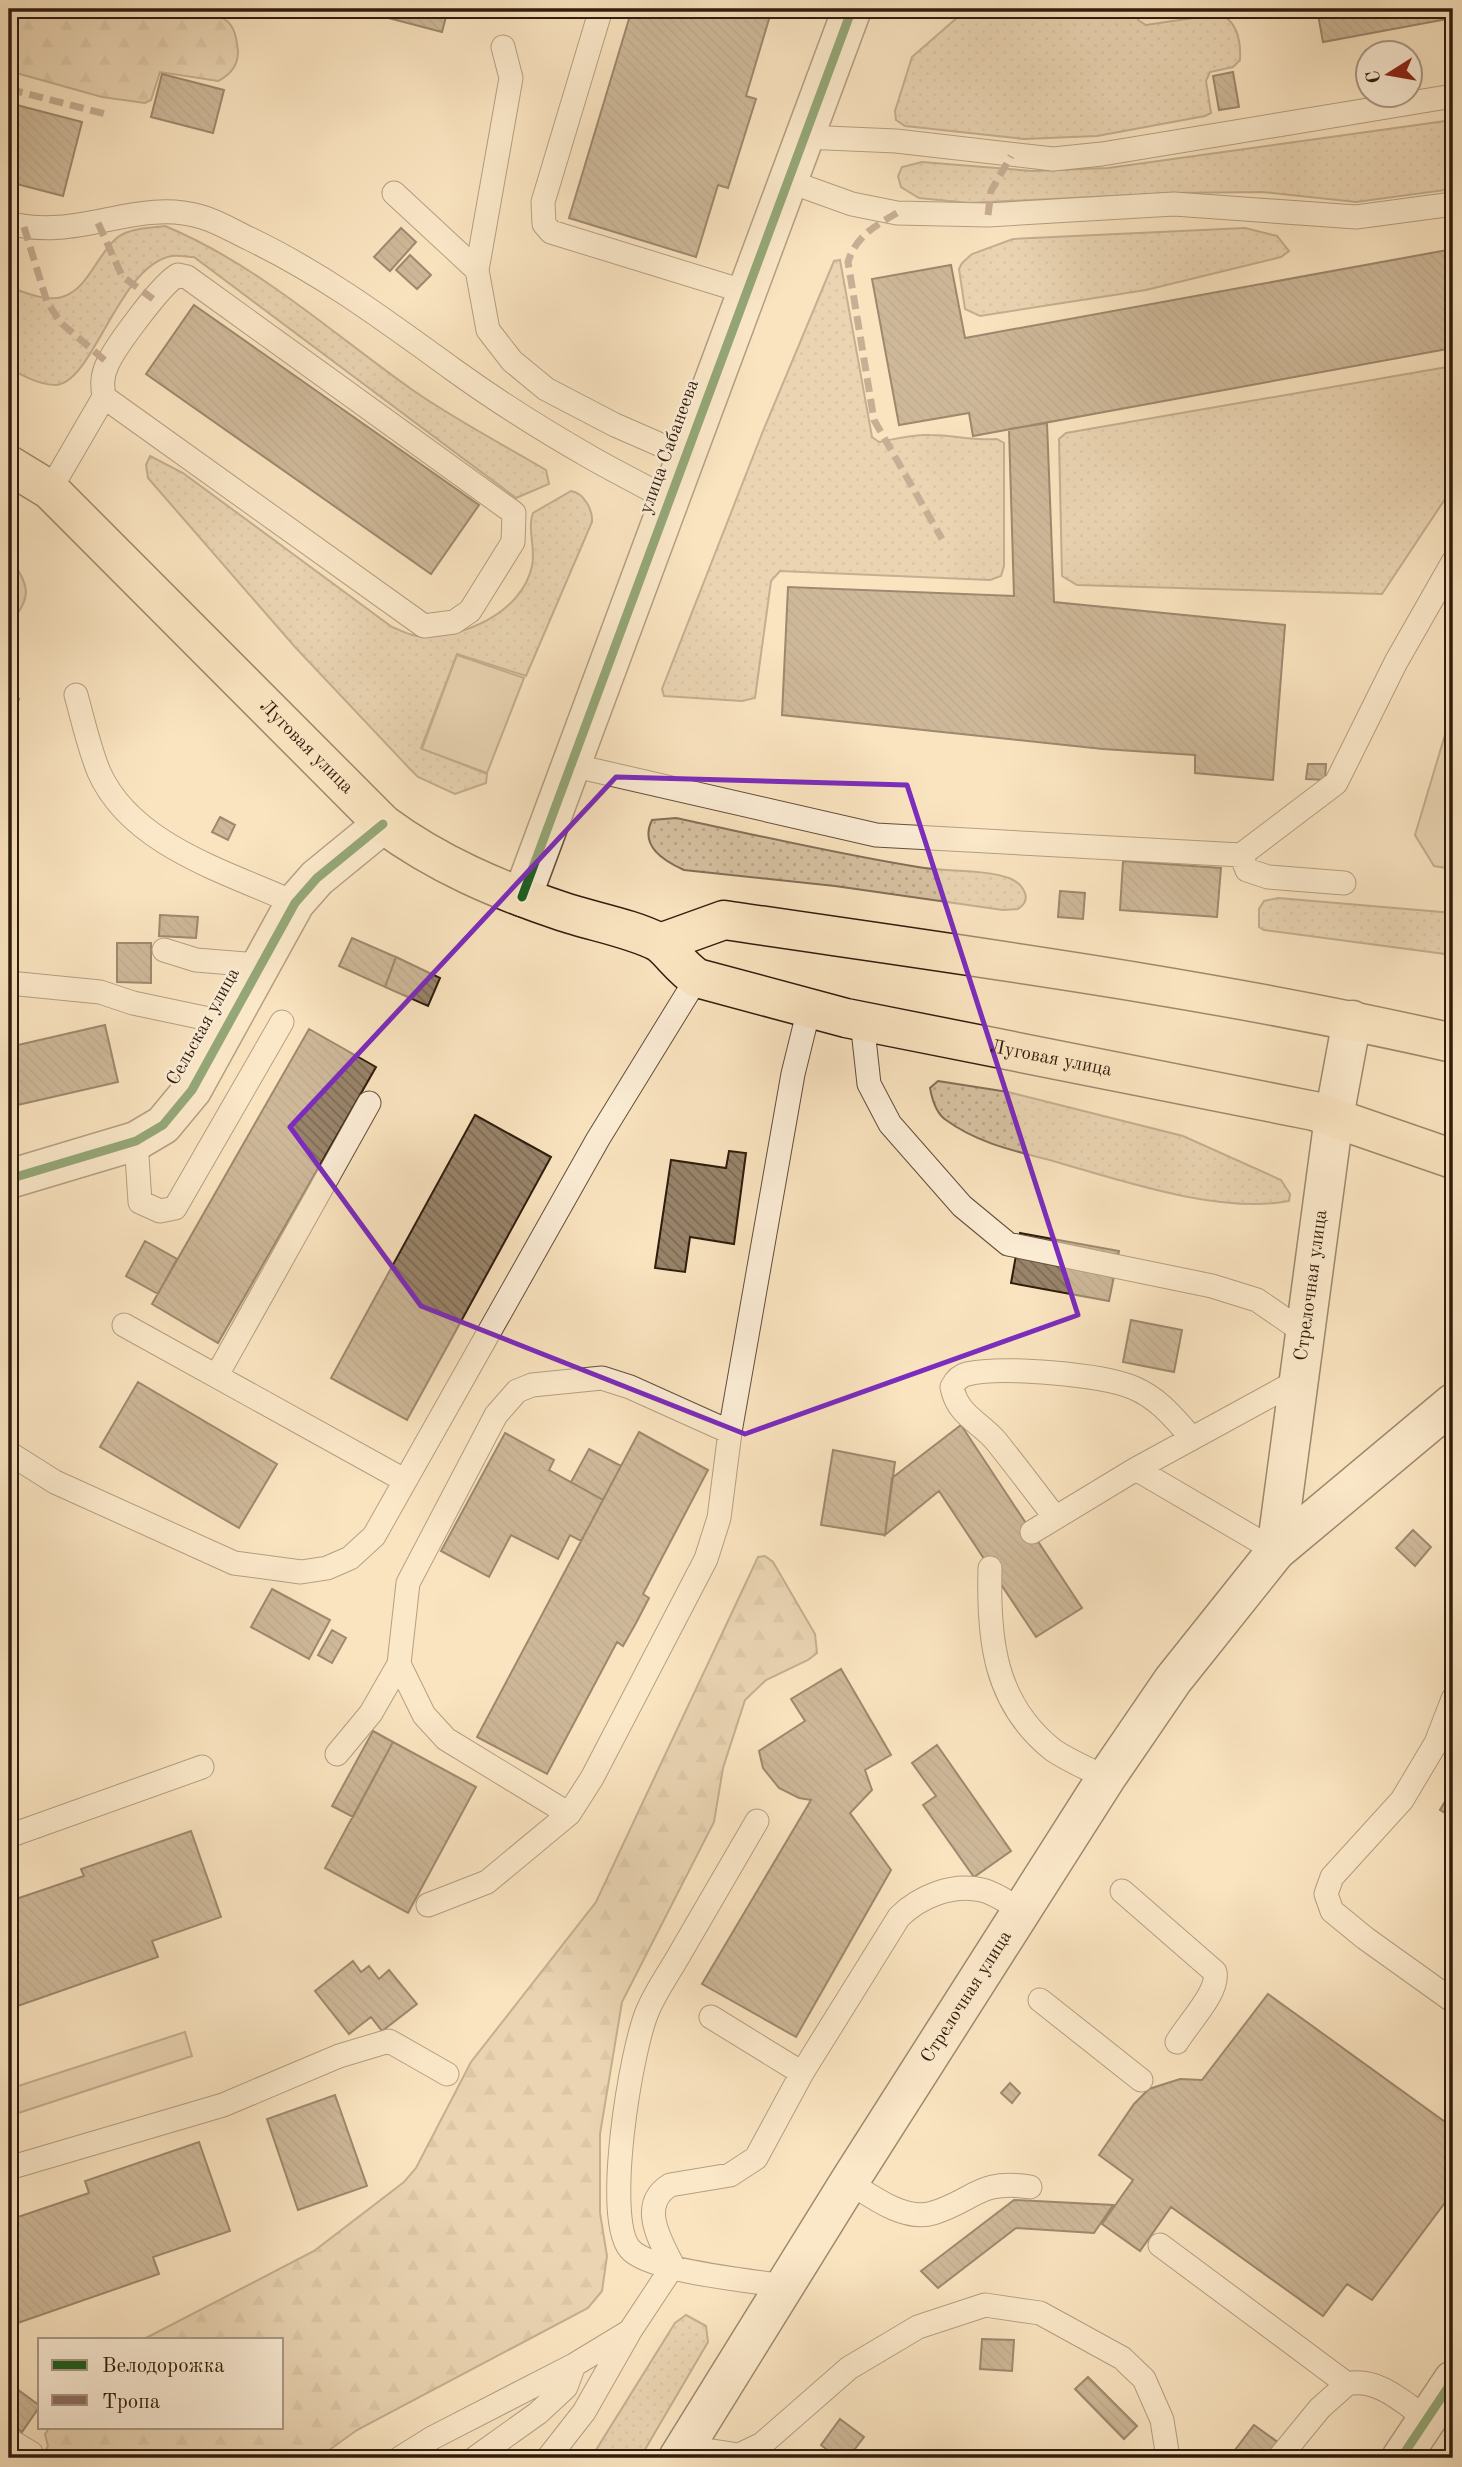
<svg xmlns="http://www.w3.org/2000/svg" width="1462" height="2467" viewBox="0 0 1462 2467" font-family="'Old Standard TT',serif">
<defs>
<pattern id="grass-dots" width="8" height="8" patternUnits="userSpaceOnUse" patternTransform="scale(1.75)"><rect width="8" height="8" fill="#d7c2a2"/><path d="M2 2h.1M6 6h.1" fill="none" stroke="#b9a68a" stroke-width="1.8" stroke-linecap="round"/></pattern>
<pattern id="forest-firs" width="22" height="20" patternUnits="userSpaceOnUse" patternTransform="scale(1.75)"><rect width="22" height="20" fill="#d7c2a2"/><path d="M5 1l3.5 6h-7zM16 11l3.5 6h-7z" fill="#b9a68a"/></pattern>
<pattern id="building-back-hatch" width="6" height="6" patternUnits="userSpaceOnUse" patternTransform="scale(1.75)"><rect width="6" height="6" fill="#99846a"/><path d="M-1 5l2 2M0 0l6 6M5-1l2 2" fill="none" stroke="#7d6b56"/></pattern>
</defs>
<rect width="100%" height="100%" fill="#fae4c0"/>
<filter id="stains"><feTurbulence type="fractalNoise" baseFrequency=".00286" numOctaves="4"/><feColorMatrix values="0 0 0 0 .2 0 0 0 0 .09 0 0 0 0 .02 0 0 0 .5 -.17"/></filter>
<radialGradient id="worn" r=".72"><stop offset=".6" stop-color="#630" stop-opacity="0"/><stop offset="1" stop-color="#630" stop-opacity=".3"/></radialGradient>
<path fill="url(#grass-dots)" stroke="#836f58" stroke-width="2" d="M967,9h169l2,11 8,5 74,-11c18,8 21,27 20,46l-7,7 -23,5 -4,9 5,32 -6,3 -108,20 -73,3 -119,-13 -9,-6 -1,-9 17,-54z
M1453,120v69l-97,13 -94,-10 -88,1 -205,10 -50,-5 -18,-11 -3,-11 4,-9 20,-5 110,9 76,-3z
M165,226c92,38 168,108 249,165 42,29 88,53 132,79l3,14 -33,14 -322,-241c-6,0 -15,-2 -22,-1 -54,9 -79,129 -117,129 -15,0 -34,-10 -46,-17v-81c15,5 37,15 53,10 27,-8 35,-44 56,-60 13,-9 32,-9 47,-11z
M1245,228l32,8 12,15 -8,6 -135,33 -166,26 -15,-7 -6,-40 3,-6 10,-9 41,-15z
M840,260l32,177 7,5c16,-3 34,-8 51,-7 24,0 43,6 67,4l7,4v123l-3,10 -11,4 -210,-9 -9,10 -16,117 -13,3 -78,-5 -2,-7 101,-258 71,-170z
M1453,366v121l-71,107 -305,-9 -15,-9 -3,-137 7,-6z
M150,456l33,17 209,154c8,3 16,8 25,9 44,4 105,-23 115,-70 4,-17 -5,-38 1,-53l38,-22c13,2 22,19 21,31l-66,154 -69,-22 -36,94 66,26 -1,9 -31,11 -37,-17 -8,-8 -115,-122 -147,-169 -2,-13z
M9,558c21,26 24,40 0,66z
M676,818c80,17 161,36 242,49 27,5 66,2 91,11 13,5 25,21 9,31l-15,1 -168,-24 -151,-16c-20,-9 -45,-24 -32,-50z
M1278,898l175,15v42l-189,-25 -5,-3v-18l5,-8z
M938,1081l70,11 175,44 98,44 9,14 -1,7c-68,13 -163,-19 -229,-38 -39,-11 -80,-18 -114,-43 -9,-6 -14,-21 -16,-32z
M686,2315l20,11 2,16 -68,116h-49l84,-135z"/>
<path fill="url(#forest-firs)" stroke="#836f58" stroke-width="2" d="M9,9c44,0 181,-9 215,10 11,6 13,21 14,33 0,14 -8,23 -20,29l-58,-9 -9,28 -6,3 -43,-6 -93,-26z
M765,1556l8,6 42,72 2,19 -9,7 -42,20 -21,20 -22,68 -9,54 -92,180 -22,132v79l7,43 -5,35 -14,17 -231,122 -32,23 -61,-1 -19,6h-204l7,-12 -3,-12 5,-7h232v-88h-138l170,-88 90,-69 12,-14 55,-106 125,-160 162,-345z"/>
<path fill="#d7c2a2" stroke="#836f58" stroke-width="2" d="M457,655l67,23 -37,95 -65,-24z
M1453,708v161l-19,-3 -19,-31z
M185,2032l7,24 -183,60v-27z"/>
<path fill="url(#building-back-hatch)" stroke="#2f1c0d" stroke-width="2" d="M354,9h94l-6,23z
M632,9h140l-26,87 10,3 -28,89 -10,-3 -22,72 -127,-39z
M1141,9h49l1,2 -48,7z
M1317,9h136v9l-130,24z
M1233,72l6,35 -20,3 -6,-34z
M162,74l62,16 -11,43 -62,-16z
M9,103l73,19 -19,74 -54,-14z
M401,228l15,14 -26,29 -16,-14z
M1453,249v99l-480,88 -4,-23 -70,12 -27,-146 79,-14 14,73z
M410,255l21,20 -14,14 -21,-19z
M194,305l285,200 -48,69 -285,-200z
M1047,423l7,179 231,23 -12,155 -78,-7v-18l-92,-6 -321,-34 6,-128 226,9 -5,-167z
M9,689l10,10 -10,25z
M1308,764h18l-1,16 -19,-1z
M220,817l15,8 -7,15 -16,-8z
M1123,861l98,7 -4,49 -97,-7z
M1060,891l25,2 -2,26 -25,-2z
M160,915l38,2 -2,21 -37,-2z
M352,938l44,19 -11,30 -46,-21z
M117,943h34v40l-34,-1z
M396,957l44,21 -12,28 -43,-19z
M105,1025l13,57 -109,25v-60z
M309,1029l67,38 -158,276 -66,-39z
M475,1115l76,42 -144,263 -76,-42z
M729,1151l17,2 -12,91 -44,-7 -5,35 -30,-4 16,-108 55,8z
M1020,1233l99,18 -10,50 -98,-18z
M145,1241l32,18 -19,35 -32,-18z
M1131,1320l51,10 -8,42 -51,-10z
M138,1382l139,82 -38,64 -139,-81z
M961,1425l121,183 -46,29 -97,-146 -54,44 7,-57z
M639,1432l69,38 -65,124 6,4 -13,25 -13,23 -6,-4 -70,132 -70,-37z
M505,1433l49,27 -5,10 54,30 -22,41 -11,-6 -12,24 -47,-24 -22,42 -48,-26z
M589,1449l32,17 -18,34 -32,-18z
M833,1450l62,12 -10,73 -64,-10z
M1413,1530l18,17 -16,19 -19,-18z
M272,1589l58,31 -21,39 -58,-32z
M332,1630l14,8 -14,25 -14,-8z
M841,1669l50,86 -26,15 7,20 -22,23 41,57 -95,167 -94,-53 109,-184 -12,-2 -20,-10 -16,-20 -4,-17 46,-30 -14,-22z
M373,1731l20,11 -40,75 -21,-11z
M393,1742l83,45 -68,126 -83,-45z
M937,1745l74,106 -37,26 -51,-72 13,-9 -24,-33z
M1453,1788v30l-13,-8z
M191,1831l30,86 -69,24 6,16 -146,51 -3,-12v-101l4,-2 3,6 68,-23 -3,-7z
M353,1961l8,11 8,-6 10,13 10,-9 28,34 -35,27 -11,-14 -22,17 -34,-43z
M1268,1994l180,130 5,-7v75l-81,108 -25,-16 -24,32 -152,-109 -31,44 -38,-27 31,-44 -34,-25 35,-51 15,-15 31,-10 22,1z
M1010,2083l10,10 -8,10 -11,-10z
M335,2095l32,91 -69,24 -31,-91z
M199,2142l31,89 -77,26 6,17 -147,51 -3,-12v-106l5,-2 4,12 71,-24 -4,-12z
M1014,2200l99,5 -19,28 -78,-5 -78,60 -17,-17z
M982,2339l32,1 -2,31 -32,-2z
M1088,2377l49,49 -13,13 -49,-50z
M9,2383l31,23 -18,26 -13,-10z
M840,2419l24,18 -16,21h-10l-17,-13z
M1254,2425l46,33h-71z"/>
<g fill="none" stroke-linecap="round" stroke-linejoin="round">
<defs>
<path id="service" d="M601,9l-58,193 1,22 7,8 195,60
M503,47l8,31 -34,192 11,60 24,31 34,28 69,36 71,31
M804,137l92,4 157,18 49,-5 351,-58
M788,181l64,23 45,9 91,2 186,-11 182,13 97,-13
M394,193l83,77
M9,223c69,19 128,-26 193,-6 17,5 33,15 48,22 73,35 136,82 201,129 44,32 92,62 139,89 26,15 53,28 79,43
M50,490l54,-93c-2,-12 -2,-21 3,-32 8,-18 55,-82 71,-90l9,2 327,236 -1,29 -43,69 -16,11 -30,4 -320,-229
M76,695c7,25 13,53 23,77 32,73 128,100 196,131
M571,765l305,70 365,20 6,15 21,7 76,6
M1241,855l95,-72 60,-121 57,-100
M164,950l32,10 62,5
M9,983l91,9 33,11 95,20
M862,1021l7,63 21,40 72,82 46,38 204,42 45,14 48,33
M136,1141l4,61 20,9 15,-3 107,-186
M124,1325l280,155
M217,1375l152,-272
M9,1453l46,29 179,81 67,9 26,-4 23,-10 24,-22 224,-397 99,-161
M1136,1469l163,-89
M1054,1516c-19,-25 -38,-50 -58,-75 -16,-19 -39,-26 -44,-54 3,-6 7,-11 15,-13 34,-8 135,0 167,14 24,10 40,30 57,49
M1032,1532l104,-63 140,82
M990,1568c-2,71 4,135 63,182 16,11 36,19 53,28
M1453,1699l-17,44 -34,57 -70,77 -6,17 6,17 33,27 88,63
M337,1754l34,-41 28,-49
M569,1814l-123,-75 -22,-24 -25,-51 9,-81 88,-168 21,-24 15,-6 70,-7 28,9 100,45
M757,1821c-25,43 -50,86 -75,129 -11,20 -25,39 -34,60 -17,38 -45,208 -18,239 18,22 123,32 154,37
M9,1836l193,-69
M1122,1891l93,81c4,20 -26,50 -38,70
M428,1905l59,-23 82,-68 23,-36 114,-219 13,-41 11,-86 63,-358 16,-65
M1040,2000l101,80
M711,2017l91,56
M9,2168l214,-63 116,-49 50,-15 58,33
M849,2182c22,14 56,40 84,31 42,-13 46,-34 97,-26
M1160,2245l187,139
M673,2266c-13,-26 -35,-61 -3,-81l60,-10 26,-17 46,-85 97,-156c20,-20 53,-34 83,-27 13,3 28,14 40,20
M9,2440l22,13
M686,2447l53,8 23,-11 87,-76 69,-41 67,-22 55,8 82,45 22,21 18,41 6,38
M400,2458l32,-20 142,-73 56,-34 43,-65
M475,2458l63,-45 28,-26 8,-22
M548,2458l36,-46 45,-79
M1279,2458l41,-50 27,-24c31,-7 57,19 80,35"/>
<path id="minor" d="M9,1179l127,-38 27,-16 29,-35 103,-187 22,-25 66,-54"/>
<path id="tertiary" d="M522,897l330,-888
M1401,2458l52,-78"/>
<g id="secondary">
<path id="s1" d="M1276,1551l58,-434 18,-97"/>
<path id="s2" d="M678,2458l171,-276 257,-404 67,-98 103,-129 177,-148"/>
</g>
<g id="primary">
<path id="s3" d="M9,465l41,25 333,334c54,40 115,66 178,87 29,10 70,17 97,31 10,6 24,27 39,36l149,40 468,93 139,48"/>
<path d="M660,943l64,-23c244,36 489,68 729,123"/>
</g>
</defs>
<use href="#service" stroke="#624e3a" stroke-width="25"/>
<use href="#minor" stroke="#624e3a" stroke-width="41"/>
<use href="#tertiary" stroke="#624e3a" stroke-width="41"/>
<use href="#secondary" stroke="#2f1c0d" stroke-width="41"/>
<use href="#primary" stroke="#2f1c0d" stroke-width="41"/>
<use href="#service" stroke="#fcedd6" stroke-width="23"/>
<use href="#minor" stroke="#fcedd6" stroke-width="38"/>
<use href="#tertiary" stroke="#fcedd6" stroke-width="38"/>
<use href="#secondary" stroke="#fcedd6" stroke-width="38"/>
<use href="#primary" stroke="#fae4c0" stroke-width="38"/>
<path stroke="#8d6e63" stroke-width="7" stroke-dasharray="14 7" stroke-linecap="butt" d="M9,89l96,25
M897,213c-22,13 -41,23 -49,49l26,158 68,119
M988,215l3,-24 20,-35
M98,223l24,53 31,23
M24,227l23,75 14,21 47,40"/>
<defs>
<path id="cycleway" d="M522,897l330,-888
M9,1179l127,-38 27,-16 29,-35 103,-187 22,-25 66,-54
M1401,2458l52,-78"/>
</defs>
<use href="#cycleway" stroke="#fcedd6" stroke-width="13"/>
<use href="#cycleway" stroke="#1b5e20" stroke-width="9"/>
</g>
<path d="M0 0H1462V2467H0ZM616,777l291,8 171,530 -333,119 -324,-128 -131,-179z" fill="#fae4c0" fill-opacity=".55" fill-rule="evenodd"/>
<path fill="none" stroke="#7b2cbf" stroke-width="5" stroke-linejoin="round" d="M616,777l291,8 171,530 -333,119 -324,-128 -131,-179z"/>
<g text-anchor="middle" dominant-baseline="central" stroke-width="5" stroke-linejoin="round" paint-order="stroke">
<g font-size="19" fill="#2f1c0d" stroke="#fcedd6">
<text transform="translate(670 447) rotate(-70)">улица Сабанеева</text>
<text stroke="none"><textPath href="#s3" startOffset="411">Луговая улица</textPath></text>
<text transform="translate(204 1027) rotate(-61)">Сельская улица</text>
<text stroke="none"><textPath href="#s3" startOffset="1237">Луговая улица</textPath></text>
<text stroke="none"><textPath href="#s1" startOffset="268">Стрелочная улица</textPath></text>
<text stroke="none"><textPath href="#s2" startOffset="544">Стрелочная улица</textPath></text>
</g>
</g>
<rect width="1462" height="2467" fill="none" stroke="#fae4c0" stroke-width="35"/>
<rect x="10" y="10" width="1441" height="2446" fill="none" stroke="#2f1c0d" stroke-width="3.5"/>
<rect x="18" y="18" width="1427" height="2432" fill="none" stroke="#2f1c0d" stroke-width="2"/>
<rect x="38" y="2338" width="245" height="91" fill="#fcedd6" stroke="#aa9986" stroke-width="2"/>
<rect x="52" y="2360" width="35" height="10" fill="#1b5e20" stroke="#aa9986" stroke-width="2"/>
<text x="102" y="2372" font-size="21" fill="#2f1c0d">Велодорожка</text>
<rect x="52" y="2395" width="35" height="10" fill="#8d6e63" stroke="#aa9986" stroke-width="2"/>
<text x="102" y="2408" font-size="21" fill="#2f1c0d">Тропа</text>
<g transform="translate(1389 74) rotate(259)"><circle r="33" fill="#fcedd6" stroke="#aa9986" stroke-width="2"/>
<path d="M0-5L12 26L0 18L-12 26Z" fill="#8f2418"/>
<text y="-10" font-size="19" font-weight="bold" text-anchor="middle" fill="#2f1c0d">С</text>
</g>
<rect width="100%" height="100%" filter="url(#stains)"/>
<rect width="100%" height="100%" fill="url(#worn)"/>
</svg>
